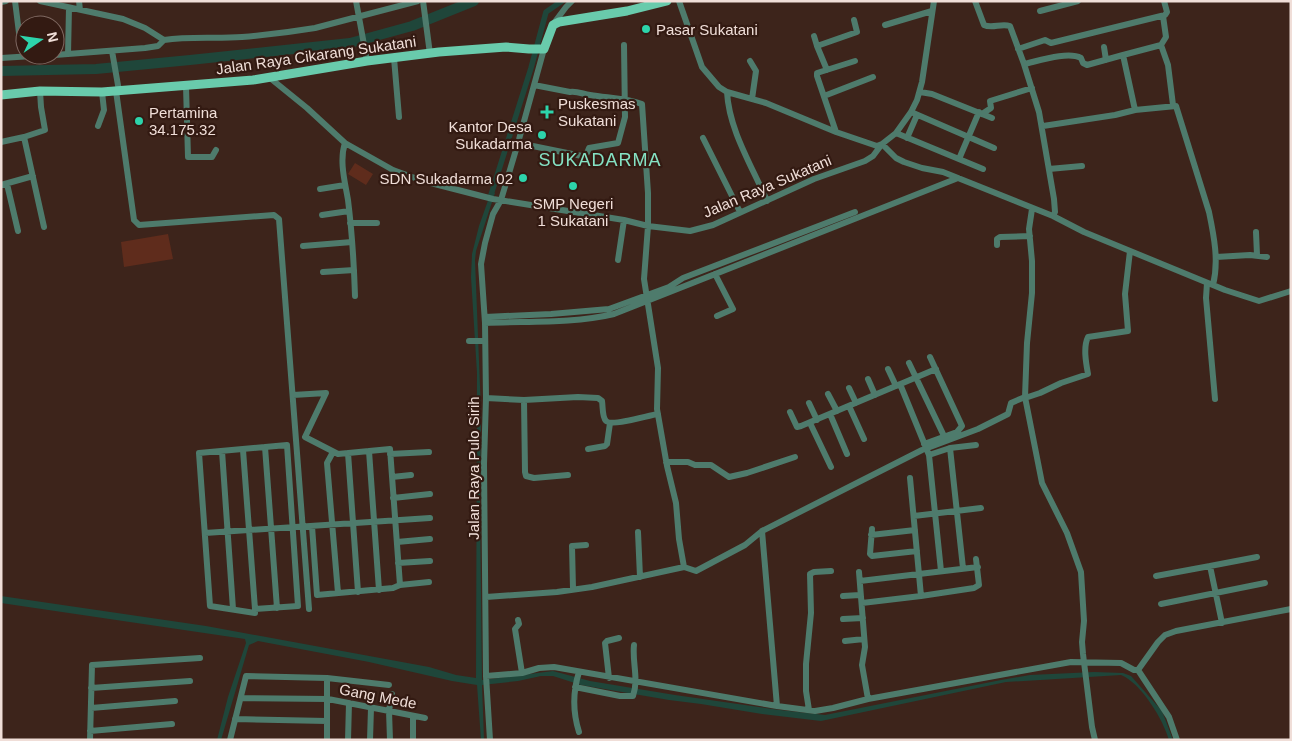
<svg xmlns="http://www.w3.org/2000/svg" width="1292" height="741" viewBox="0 0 1292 741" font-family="Arial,sans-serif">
<rect width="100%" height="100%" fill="#3d241b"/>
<path fill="#5f2c1c" d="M355,163l18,11 -7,11 -18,-11z
M168,234l5,25 -49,8 -3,-25z"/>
<path fill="#1f463a" d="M491,192l4,1 -19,58 -1,9 6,152 -1,91 2,177 71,-9 37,10 85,14 105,15 45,5 176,-35 29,-5 64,-3 29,1 8,3 31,35 11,29h-4c-6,-21 -28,-57 -48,-65l-115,7 -185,39 -59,-7 -61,-10 -32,-4 -88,-15 -28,-9h-12l-23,5 -36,4 2,55h-3l-4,-55 -25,-4 -83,-19 -111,-21 -9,4 -28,95h-4l11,-43 18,-54 -1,-4 -244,-36v-7l205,30 223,41 27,8 20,3 1,-305 -6,-96 1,-23 7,-28z"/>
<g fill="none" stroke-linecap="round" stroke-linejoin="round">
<path stroke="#1f463a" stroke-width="5.5" d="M490,198l41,-130 15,-56 16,-11"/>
<path stroke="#1f463a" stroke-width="10" d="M1,71l95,-2 94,-9 160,-17 62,-17 62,-25"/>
<path stroke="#4e7b6c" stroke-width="6" d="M15,1l4,32 3,10 3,1
M40,1l83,18 22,9 19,12c26,-4 52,-1 78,-3 24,-2 49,-5 73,-9l103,-27
M79,1l1,9
M356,1l11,60
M423,1l7,53
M679,1l23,66 17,20 8,5 39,11 70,29 41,14 5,-2 14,14 8,4 18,6 21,4 110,44 31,16 141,58 34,11 32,-10
M975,1l9,24c8,4 17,-2 26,1l14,38 15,48 15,87 1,13 -2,4
M1,2l5,-1
M1040,11l38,-10
M554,23l12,-16 6,-6
M885,25l47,-14
M814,36l3,10
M1161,45l5,-8 -3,-21
M1104,47l2,13
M1018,49l27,-9 6,3 114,-28 2,-3 -3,-11
M112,51l7,40
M68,54l1,-46
M55,55l90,-7 13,-2 6,-6
M1123,55l38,-10 7,20 5,40
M1,58l48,-3
M394,58l5,59
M750,61l6,10 -4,28
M1024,64c14,-3 44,-13 57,-6l2,5 4,2 36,-10 12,55
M827,70l-10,-24 40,-14 -3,-12
M270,78l37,30 38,35 48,27 30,11 70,18 131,21 24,6 42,5 23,-6 101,-46 51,-18 8,-5 9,-12 14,-11 15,-21 6,-12 5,-18 12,-81
M534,85l36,7c7,-1 13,2 20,3 18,3 36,3 52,9l6,89v33l-4,53 14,89 -1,41 10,57 9,37 3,36 5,28
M186,86l2,71h24l4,-7
M40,91l1,16 4,23 -21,7 20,90
M116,91l18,129 5,5 135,-10 5,4 30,390
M727,92c2,38 25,74 40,109
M920,92l12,2 60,24
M824,96l49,-19
M911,112l83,36
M982,114l9,-6 -1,-7 42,-13
M98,126l6,-16 -2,-18
M1043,126l72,-11 20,-5 41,-4 33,106c5,24 10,49 4,73
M836,132l-19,-56v-3l38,-12
M896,133l87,36
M703,138l37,74
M907,138l10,-23
M1,142l23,-5
M345,143c-6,18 0,39 3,57 4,32 6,64 7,96
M518,143l64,13 5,-3 2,-5 29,-5 7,-26 -1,-72
M959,159l20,-47
M1049,169l33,-3
M7,184l11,47
M1,185l32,-9
M320,189l25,-4
M1032,209l-3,20 3,32v32l-5,50 -2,54 17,86 25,50 14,39 3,49 -2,21 1,12 9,73 3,13
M322,215l27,-4
M350,223h27
M1256,232l1,23
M997,245v-6l3,-2 30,-1
M303,246l49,-4
M1216,257l34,-2 17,2
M618,260l6,-40
M323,272l31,-2
M715,274l18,35 -16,7
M1207,283l-1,15 9,101
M485,317l66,-3 58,-5 60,-22 14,-9 172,-66
M485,323c44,-2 87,1 129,-9l344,-136
M469,341h16
M909,363l35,73
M888,369l8,17
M868,379l7,16
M900,384l29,71 12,116
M849,388l7,15
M828,394l9,17
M293,395l33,-2 -21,44 33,17 52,-5 10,136
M486,398l38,2 54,-3 20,1 4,3c1,6 0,16 4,20 6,6 43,-6 52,-7
M1025,398l15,-5 21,-10 27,-9c-2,-11 -5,-27 0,-37l40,-6 -3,-37 5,-43
M524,400l1,72 1,4 8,2 34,-3
M809,403l8,17
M849,406l15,33
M790,412l7,15 4,-1 135,-57
M830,414l17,40
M810,423l21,44
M924,444l33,-12 5,-6 -32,-69
M265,447l12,161
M950,448l13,120
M588,449l17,-3 2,-2 3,-21
M243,450l12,159v4l-45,-7 -11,-153 88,-8 11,161 -43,3
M222,451l11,158
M369,451l10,139
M333,452l-6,11 11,130
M348,453l10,139
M390,454l39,-2
M929,455l21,-7 26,-3
M666,462h22l7,3h16l18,12 18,-4 48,-16
M392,477l19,-2
M910,478l11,118
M393,498l37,-4
M914,516l67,-8
M312,526l5,69 76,-7 7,-3 29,-3
M872,529l-2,25 2,2 45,-5
M762,531l15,175
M638,532l2,45
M205,533l225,-15
M871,535l44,-5
M397,542l33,-3
M398,563l32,-2
M859,572l6,75 -3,18 6,34
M1156,576l54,-10
M860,581l118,-14
M573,589l-1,-43 14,-1
M843,596l17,-1
M486,597l71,-5 35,-5 92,-20 12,4 49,-26 17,-14 160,-81 56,-21 30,-15 3,-11 14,-6
M862,603l59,-7 53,-8 5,-3 -3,-26
M1161,604l104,-21
M843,619l20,-1
M518,620l1,4 -4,5 7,44
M1222,623l-12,-57 47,-9
M845,641l19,-2
M1138,670l31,47 8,23
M579,672c-6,19 -6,41 0,60
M486,676l36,-3 17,-5 15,-1 223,39 38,5 18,-3 35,-9 203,-37 50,1 13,7h4l20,-28 7,-7 11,-4 115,-22
M609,678l-4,-35 2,-2 12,-3
M575,687l45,9h13c6,-17 -1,-34 1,-51
M91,688l99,-7
M241,698l87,1 97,19
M91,708l84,-7
M809,710l-3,-19v-27l5,-51 -1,-39 4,-2 17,-1
M235,719l92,2
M90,731l82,-7
M90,740l2,-75 108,-7
M230,740l16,-64 81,2 62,7
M327,740v-62
M348,740l1,-37
M370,740l1,-32
M390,740l-1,-29 3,-17
M413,740v-24
M490,740l-4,-64 -2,-212 2,-66 -1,-75 -4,-59 4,-21 8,-29 8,-14 17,-57 26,-94"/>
<path stroke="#69cbac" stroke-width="9" d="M1,95l39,-4 62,1 151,-12 114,-19 72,-9 67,-5 23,2h15l9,-24 6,-3 68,-11 40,-10"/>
</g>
<g fill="#2dd4ab" stroke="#331a12" stroke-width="2">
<circle cx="646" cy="29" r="5"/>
<path d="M544.5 104.5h5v5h5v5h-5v5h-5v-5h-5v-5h5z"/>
<circle cx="139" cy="121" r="5"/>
<circle cx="542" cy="135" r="5"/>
<circle cx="523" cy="178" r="5"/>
<circle cx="573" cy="186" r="5"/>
</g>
<g text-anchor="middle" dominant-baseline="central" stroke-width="4.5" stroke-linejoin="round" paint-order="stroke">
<g font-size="15" fill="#f0ded8" stroke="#331a12" text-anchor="start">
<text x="656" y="29">Pasar Sukatani</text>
<text x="558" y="103">Puskesmas<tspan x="558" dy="17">Sukatani</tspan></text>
<text x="149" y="112">Pertamina<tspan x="149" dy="17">34.175.32</tspan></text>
<text x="532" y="126" text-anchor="end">Kantor Desa<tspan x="532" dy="17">Sukadarma</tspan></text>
<text x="513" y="178" text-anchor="end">SDN Sukadarma 02</text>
<text x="573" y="203" text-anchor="middle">SMP Negeri<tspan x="573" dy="17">1 Sukatani</tspan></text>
</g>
<g font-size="15" fill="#f0ded8" stroke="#331a12">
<text transform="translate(316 55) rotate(-8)">Jalan Raya Cikarang Sukatani</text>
<text transform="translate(767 186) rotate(-23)">Jalan Raya Sukatani</text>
<text transform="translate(473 468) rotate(-90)">Jalan Raya Pulo Sirih</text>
<text transform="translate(378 696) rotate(11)">Gang Mede</text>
</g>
<g font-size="18" letter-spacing="1" fill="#85e2c4" stroke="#331a12">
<text x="600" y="160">SUKADARMA</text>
</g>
</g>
<rect width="1292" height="741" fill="none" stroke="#f0ded8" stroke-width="5"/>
<g transform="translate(40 40) rotate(77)"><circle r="24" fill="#331a12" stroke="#7f6861"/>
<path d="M0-4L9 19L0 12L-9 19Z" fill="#2dd4ab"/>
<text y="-8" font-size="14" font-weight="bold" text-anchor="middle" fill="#f0ded8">N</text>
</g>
</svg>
